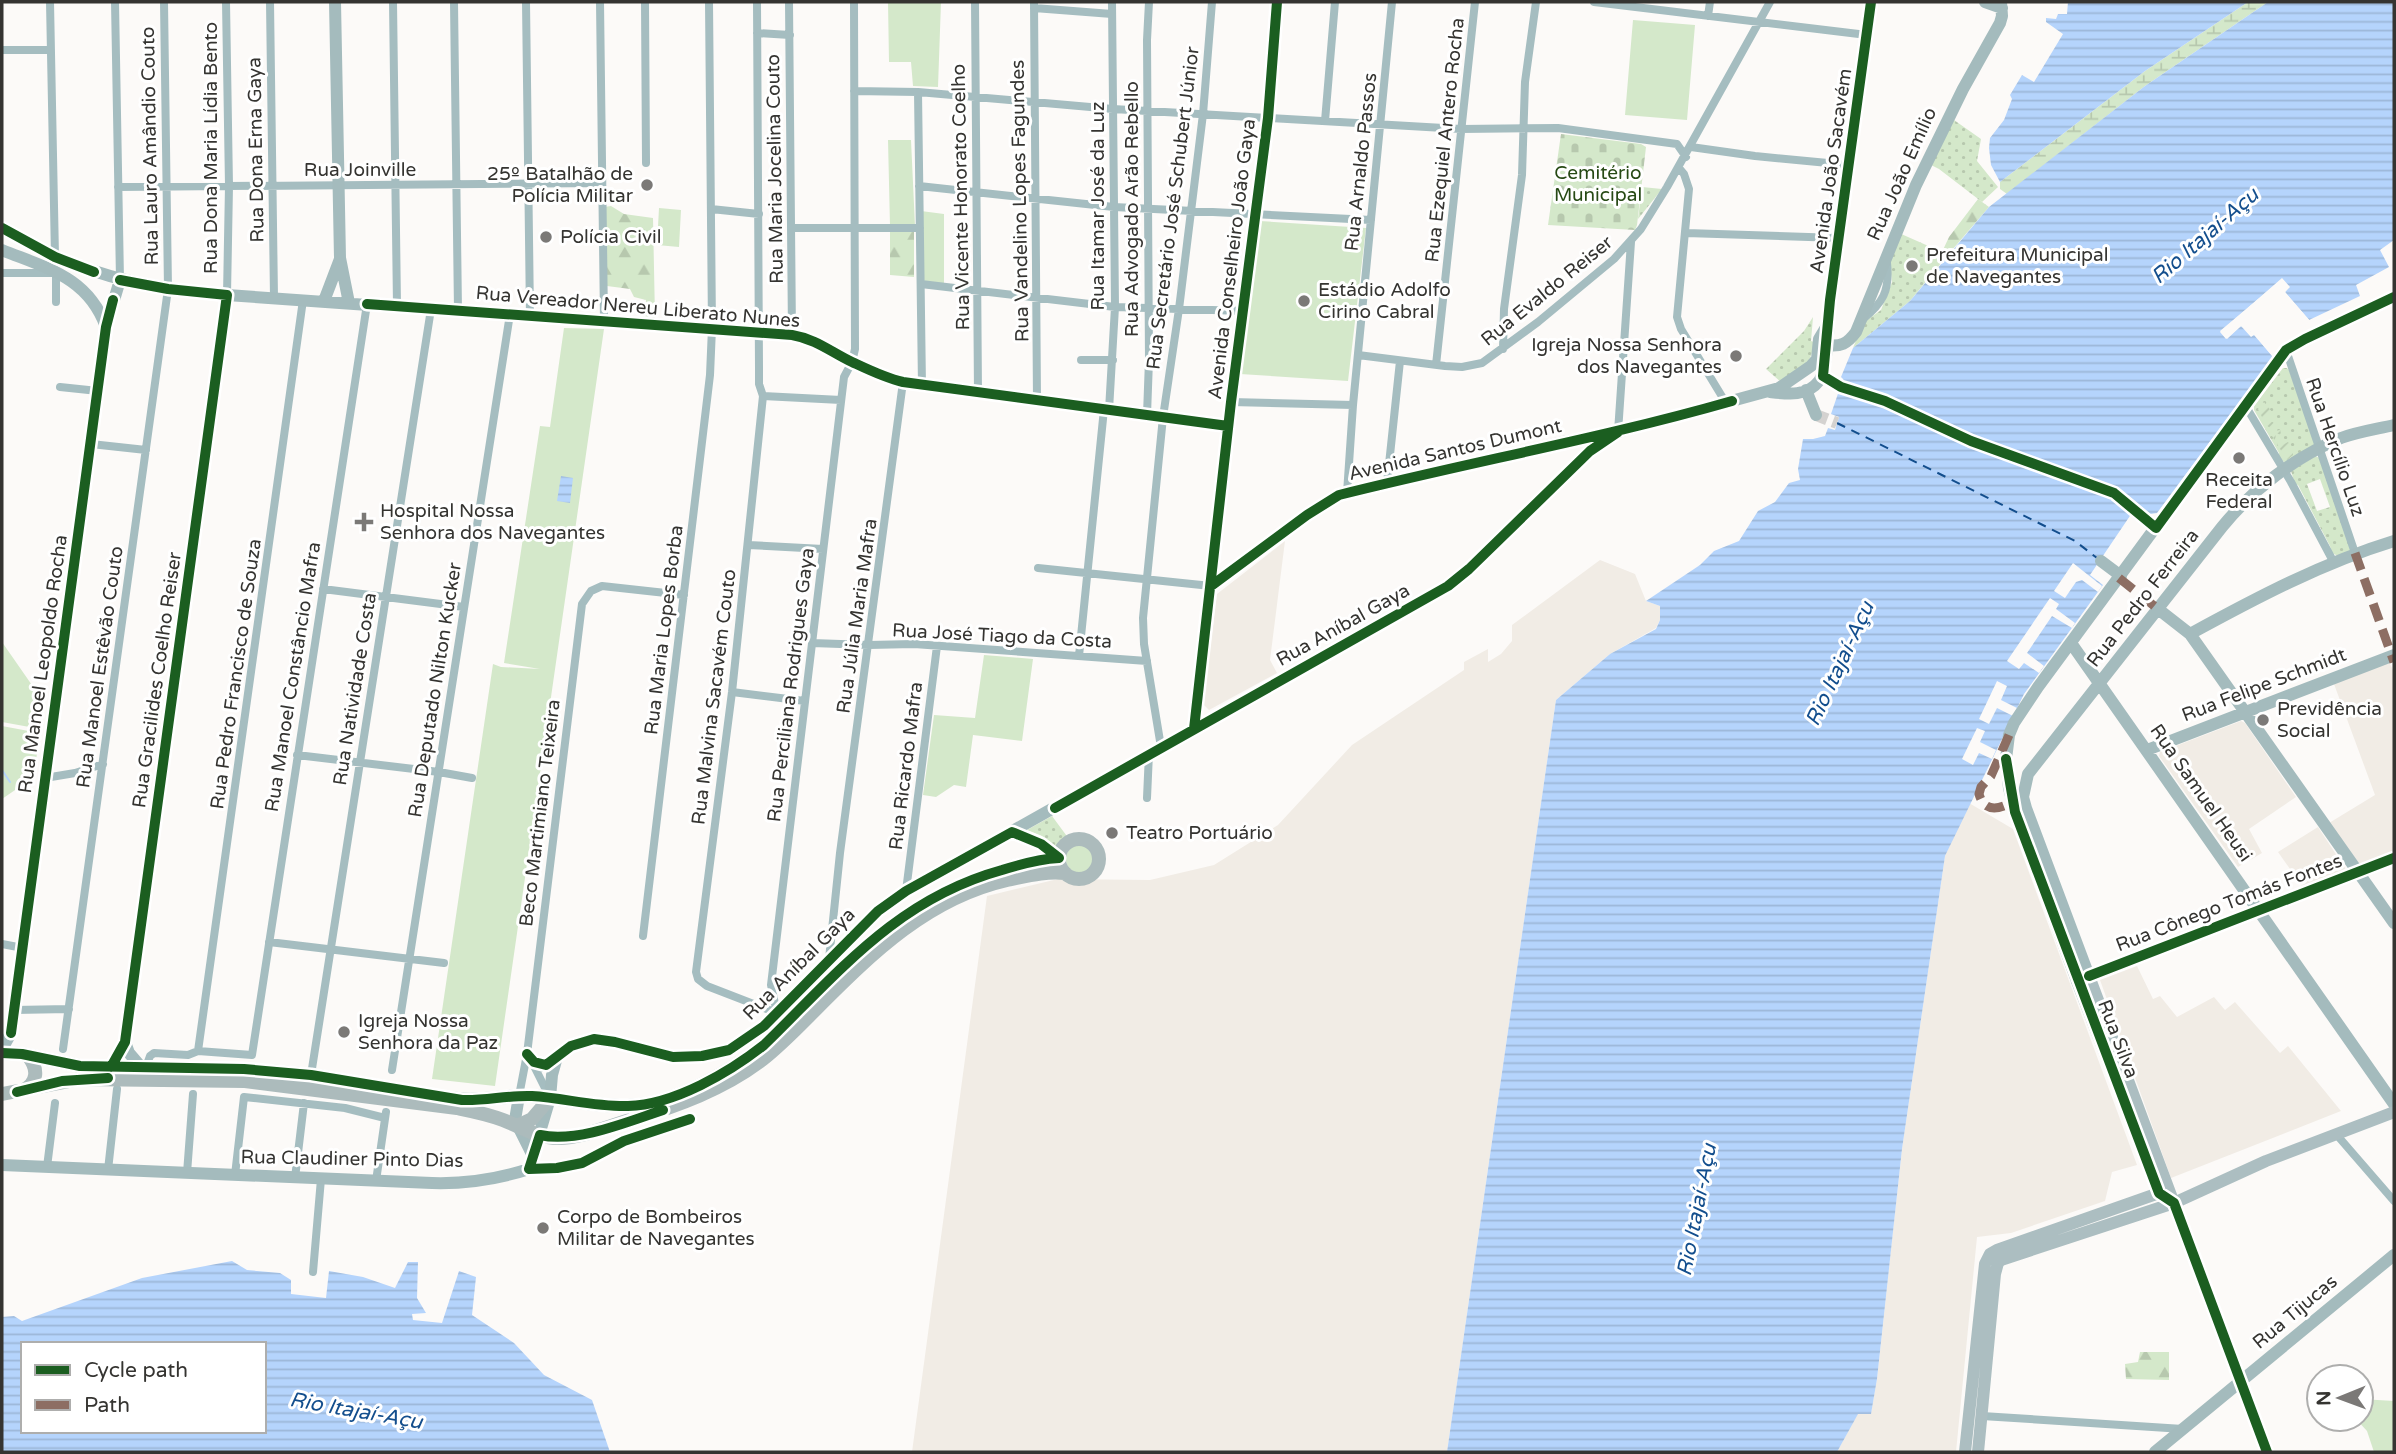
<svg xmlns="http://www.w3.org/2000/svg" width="2396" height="1454" viewBox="0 0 2396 1454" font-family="'Varela Round',sans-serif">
<defs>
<pattern id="forest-firs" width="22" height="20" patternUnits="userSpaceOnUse" patternTransform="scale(1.75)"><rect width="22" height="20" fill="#d4e8ca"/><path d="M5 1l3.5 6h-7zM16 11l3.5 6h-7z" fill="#b7c8ae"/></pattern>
<pattern id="wetland-marsh" width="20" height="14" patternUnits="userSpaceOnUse" patternTransform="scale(1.75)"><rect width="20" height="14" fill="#d4e8ca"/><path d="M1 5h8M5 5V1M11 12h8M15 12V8" fill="none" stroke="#b7c8ae"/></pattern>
<pattern id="cemetery-stones" width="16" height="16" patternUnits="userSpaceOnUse" patternTransform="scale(1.75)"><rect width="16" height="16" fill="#d4e8ca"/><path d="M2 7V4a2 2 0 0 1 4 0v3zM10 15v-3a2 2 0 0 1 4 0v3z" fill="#b7c8ae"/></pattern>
<pattern id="park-dots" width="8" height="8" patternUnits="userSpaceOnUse" patternTransform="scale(1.75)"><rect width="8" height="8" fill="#d4e8ca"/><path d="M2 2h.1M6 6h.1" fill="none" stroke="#b7c8ae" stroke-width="1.8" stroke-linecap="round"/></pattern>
<pattern id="garden-furrows" width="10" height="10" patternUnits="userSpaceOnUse" patternTransform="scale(1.75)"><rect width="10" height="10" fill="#d4e8ca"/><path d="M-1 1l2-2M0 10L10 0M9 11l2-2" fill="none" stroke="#b7c8ae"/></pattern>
<pattern id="water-rules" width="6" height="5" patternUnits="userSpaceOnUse" patternTransform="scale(1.75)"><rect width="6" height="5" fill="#b5d4fc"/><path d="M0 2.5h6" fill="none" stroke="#9cb7d8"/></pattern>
</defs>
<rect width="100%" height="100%" fill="#fcfaf8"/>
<path fill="#f1ece5" d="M1285,541l-15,119 7,13 -68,37 -6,-6 14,-110z
M1600,560l35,14 11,27 14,5v14l-4,8 -46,26 -54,46 -109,752h-535l75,-556 71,-17 92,1 64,-15 64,-40 74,-80 112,-75v-8l24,-13v13l13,-8 11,-13v-16z
M2389,662l5,10v181l-33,13 -32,-43 46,-28 -41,-111z
M2241,721l4,2 51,74 -47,32 13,24 -24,14 -79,-111 1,-4z
M1969,803l44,26 124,336 -25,7 -7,29 -94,32 -34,4 -21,215h-119l21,-39h13l6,-34 25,-230 43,-293z
M2318,827l27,41v2l-43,16 -24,-34z
M2137,966l16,33 7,-3 17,21 37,-20 11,13 10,-8 45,51 8,-7 53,65 -170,67 -71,-198z"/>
<path fill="#d4e8ca" d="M888,2h53l-3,85 -25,-1 -2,-24h-22z
M1633,20l62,5 -8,95 -62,-5z
M888,140h23l4,86h-25z
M659,208l22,2 -2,37 -22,-2z
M921,211l23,3v70l-22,-2z
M1260,221l106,7 -18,153 -108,-7z
M564,328l40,1 -109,757 -63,-7 61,-415 8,3 39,2 -36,-6 36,-237 10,1z
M2,642l41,59 -2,23 -6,4 -33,-6z
M984,655l49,4 -11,82 -49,-6 -7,52 -12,-2 -18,12 -13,-2 11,-80 41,3z
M2,726l32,6 5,5 -5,40 -32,22z
M1066 859a14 14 0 1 1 28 0a14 14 0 1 1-28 0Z
M2361,1399l33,2v51h-20l-7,-21 -11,-12h5z"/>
<path fill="url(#forest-firs)" d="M1978,199l11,8 -43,50 -4,-5 7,-15z
M611,206l13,8 29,4 2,100 -10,-2 1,-16 -12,-3 -4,-8 -23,-3 -3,-79z
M890,231l24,1v45l-24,-2z
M2140,1352h29v28l-43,-1 -1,-15 13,-2z"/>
<path fill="url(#wetland-marsh)" d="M2248,2h20l-123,84 -138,108 -7,-5v-7l145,-111z"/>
<path fill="url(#cemetery-stones)" d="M1561,134l80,10 5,3 -9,78 -2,5 -87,-5z"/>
<path fill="url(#park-dots)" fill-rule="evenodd" d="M1954,120l27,19 -4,22 21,26 -16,15 -43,-33 -8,-4z
M1642,187l20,2 -24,30z
M1899,233l43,19 4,5 -36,44 -57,47 10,-25 18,-13 11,-28 -3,-25z
M1813,317l-2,24 3,1c-2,24 -14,27 -33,40l-15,-13 38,-38z
M2283,368h4l2,2 25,71v4l-29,18 -7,-7 1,-3 -25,-43v-4z
M2315,456l5,2 31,87 -1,7 -12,4 -6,-3 -2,-7 -32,-61 -3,-1 -4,-13zM2320,479l10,28 -13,4 -10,-27z
M1052,816l17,23 -4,6 -10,5 -13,-14 -15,-6z"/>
<path fill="url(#garden-furrows)" d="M2264,402l8,10 -4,8 6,3v8l6,-1 4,14 4,-2 5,6v7l-6,5 -10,-16 4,-9 -5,-2 -1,8 -5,-9h2l1,-2 -7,-5 -8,-16z"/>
<path fill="url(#water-rules)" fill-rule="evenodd" d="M2068,2h180l-103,69 -145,111 -9,-17 -2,-17 1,-10 14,-18 8,-21 -2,-4 12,-20 12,7 29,-48 -17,-12v-4l10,1 2,-5h9z
M2268,2h126v238l-14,10 9,17 -33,18 4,11 -51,24 -24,-28 4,-5 -7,-8 -62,52 7,8 14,-13 13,8 19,23 -116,156 -7,1 -12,-10 -48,71 13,10 -79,109 -79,162 -43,293 -25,230 -6,35h-13l-21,38h-390l109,-752 54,-46 46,-25 4,-9v-14l-14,-5 54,-36 14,-14 25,-10 19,-30 17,-9 14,-19 11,-3 -2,-11 5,-30h10l12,-3 3,-8 7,2 4,-13 -8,-3 12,-35 -2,-2 12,-29 57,-47 79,-94 156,-121z
M561,476l12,2 -3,25 -13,-2z
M232,1261l15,9 33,3 11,7v14l35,4 3,-27 34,6 32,11 13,-26h10l-1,36 9,15 -14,1 1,6 29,3 17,-52 17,6 -4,38 42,28 30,32 48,25 18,52h-608v-135l12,-1 8,5 120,-43zM23,1344h241v87h-241z"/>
<path fill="#fcfaf8" d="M2282,278l8,9 -5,5 26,30h-5l-24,-28 3,-7 -4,-4 -56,49 2,2 12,-11h4l8,9h5l20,23 -3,2 -19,-22 -3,2 -10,-11 -15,13 -6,-7z
M2073,563l29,23 -4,6 -16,-12 -6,2 -11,16 -11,-7z
M2050,598l9,6 -3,5 19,14 -3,5 -20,-12 -25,37 17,13 -5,7 -15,-10 -5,6 -12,-8z
M1997,681l10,5 -6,14 16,8 -4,8 -16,-8 -8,16 -10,-5z
M1977,728l8,3 -5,11 16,8 -4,9 -13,-6 -6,12 -11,-6z"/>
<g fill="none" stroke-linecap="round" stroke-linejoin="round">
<path stroke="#b5d4fc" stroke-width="2" d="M2,770l8,12"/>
<path stroke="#134e8d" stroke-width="2" stroke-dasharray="9 7" stroke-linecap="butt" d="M1841,387l44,14 86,40 143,52 19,17
M1837,423l238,118 22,17"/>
<path stroke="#d4d2d0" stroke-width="12" stroke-dasharray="12 6" stroke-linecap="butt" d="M1828,380l13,7
M1816,415l21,8"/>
<path stroke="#a5bdc0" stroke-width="8" d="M50,2l5,255
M115,2l5,278
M226,2l3,184 -2,109
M270,2l4,296
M393,2l4,304
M454,2l4,309
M526,2l4,314
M600,2l4,319
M645,2l1,161
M757,2l2,365v17l4,12 -31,296 -36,280 2,7 9,7 70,27
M789,2l3,333
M975,2l3,391
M1034,2l3,398
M1594,2l273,33
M1034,8l78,6
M1708,16l2,-14
M757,33l33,2
M2,50h49
M854,91l64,1 195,17 348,20 97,-1 119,16 9,13
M918,92l4,294
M1325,121l10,-119
M1691,147l64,9 94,9
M1679,168l5,6 5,15 -12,128 4,12 45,74
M919,186l195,21 257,13
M118,187l484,-4
M711,209l48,5
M791,228h129
M1686,233l153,5
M2,273h54v29
M921,284l194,23 129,4
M1862,320c21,-17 28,-29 25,-57
M1503,349l1,-40 18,-134 3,-93 11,-80
M2286,350l69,203
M1358,355l87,11 17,1 20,-4 56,-41 76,-63 27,-30 26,-42 103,-185
M1081,360h32
M1436,365l39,-363
M60,387l38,4
M763,396l78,4
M1231,402l122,3
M2245,405l46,77 42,79
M1109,410l6,-103 -3,-305
M1147,415l2,-55 -2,-320 2,-38
M1618,432l13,-190
M91,444l55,6
M1387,483l13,-122
M1347,493l6,-88 39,-403
M748,545l75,4
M1038,568l173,18
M323,589l141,18
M812,643l57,2 45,-1 233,17
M1079,656l25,-247
M732,692l73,9
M1161,747l-17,-103 -1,-26 20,-201 16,-108 24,-195 9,-112
M297,755l142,17 33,6
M45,778l30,-5 28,-9
M1147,798l2,-45
M906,891l31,-245
M643,936l67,-561 2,-47 -3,-326
M269,942l175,21
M2,944l21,4
M829,959l11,-106 63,-471
M14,1010l55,-1
M777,1013l-6,-28 73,-608 8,-15 3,-13 -1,-347
M63,1049l105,-760 -4,-287
M198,1051l105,-751
M532,1062l18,36
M146,1067l4,-11 4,-3 34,2 10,-4 54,4 115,-751
M392,1070l118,-756
M311,1075l120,-766
M519,1096l8,-42 55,-450 9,-13 11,-5 82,9
M2336,1134l58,67
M47,1167l8,-64
M529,1169l28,-1 25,-5 42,-22 66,-22
M108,1170l9,-81
M187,1173l6,-79
M235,1175l9,-78 101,11 40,10
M295,1178l9,-75
M376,1181l10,-69
M313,1272l8,-93
M1982,1416l201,13"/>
<path stroke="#a4bbbd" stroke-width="12" d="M335,2l5,256 9,45
M1985,2l17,6
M2,228c78,47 136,59 225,67l565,40c24,4 39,17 60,27 17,8 33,16 51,20l325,44
M2,250c44,18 86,27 104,77
M324,301l16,-42
M1826,345c15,2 21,-1 30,-13l60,-147 47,-96 37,-66 2,-7 -1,-14
M1806,390l10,25
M1770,392c17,2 37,5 49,-11 9,-11 9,-57 11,-73 11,-102 27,-204 41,-306
M2136,513l20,15
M2101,561l20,15
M1211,586l96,-71 32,-20 224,-53 55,-10 161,-44 32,-22 6,-7 2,-20 9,-15
M2158,609l32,25 204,289
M2190,634c66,-36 132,-71 204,-93
M2071,643l323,461
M1194,729l37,-327 37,-284 9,-116
M2147,750l247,-95
M1012,832l29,12 18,14
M2089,976l-63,-168 -3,-11 5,-23 194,-247c31,-38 73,-70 119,-89 16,-6 36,-9 53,-13
M2077,981l-62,-169 -6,-24 -3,-29 3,-24 5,-12 24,-36 248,-337 19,-11 89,-42
M125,1042l4,11 12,14
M2,1049l9,-16 95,-706 14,-47
M527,1054l7,8 8,4 8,-3 21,-17 23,-7 21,3 58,15 29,-1 27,-6 35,-24 107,-109 35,-26 542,-305 21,-17 121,-118 28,-19
M111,1067l14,-25 102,-747
M519,1096l-4,24 17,34
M2,1165l430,18c33,1 66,-4 97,-14l21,-71 2,-23 5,-18
M2155,1452l239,-197"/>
<path stroke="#acbec1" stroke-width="12" d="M2089,976l178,476
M2174,1203l-15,-10 -82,-212 317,-123
M1965,1452l20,-188 5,-10 7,-4 162,-57
M1978,1452l17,-178 3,-11 3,-3 173,-57 92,-42 128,-49"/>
<path stroke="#acbbbc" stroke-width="14" d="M1059 859a20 20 0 1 1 40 0a20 20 0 1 1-40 0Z
M2,1053l20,1 58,12 188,5 43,4 95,16
M24,1090c14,-8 14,-21 5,-33
M2,1094l78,-15 165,2 212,27c15,3 31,6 46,12 18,7 35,18 55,18 24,0 49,-11 72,-18 47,-14 94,-31 133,-61 20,-16 37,-34 54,-51 56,-56 111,-110 190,-128 20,-4 38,-9 58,-7
M450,1098c28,5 54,-3 81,-2 32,2 65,11 97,10 45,-1 102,-34 136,-61 75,-73 133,-146 238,-175 19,-6 37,-11 57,-12
M517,1126l15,-7 18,-21"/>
<path stroke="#8d6e63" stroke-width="9" stroke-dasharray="18 9" stroke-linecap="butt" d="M2355,553l39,109
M2119,578l39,31
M2009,735l-18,41 -10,11 -2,7c5,18 19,16 33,8"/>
<defs>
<path id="cycleway" d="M1871,2l-41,298 -7,76 18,11 44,14 86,40 143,52 42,35 130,-178 19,-11 89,-42
M2,228l53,29 39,15
M367,304l425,31c24,4 39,17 60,27 17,8 33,16 51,20l325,44
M1211,586l96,-71 32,-20c131,-33 264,-57 393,-94
M1194,729l37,-327 37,-284 9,-116
M2006,759l9,53 144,381 15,10 93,249
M1055,808l393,-222 21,-17 121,-118 28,-19
M2089,976l305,-118
M11,1033l95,-706 7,-27
M2,1053l20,1 58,12 164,3 67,6 151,25c23,1 46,-5 70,-4 32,2 64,11 96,10 46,-1 102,-34 136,-61 75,-73 133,-146 238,-175 19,-6 37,-11 57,-12
M527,1054l7,8 12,3 25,-19 23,-7 21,3 58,15 29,-1 27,-6 35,-24 114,-115 28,-20 106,-59 29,12 18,14
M111,1067l14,-25 102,-747 -59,-6 -48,-9
M17,1092l45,-11 46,-3
M663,1110c-36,12 -86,33 -123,25l-11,34 28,-1 25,-5 42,-22 66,-22"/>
</defs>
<use href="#cycleway" stroke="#fff" stroke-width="15"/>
<use href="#cycleway" stroke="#1b5e20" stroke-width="10"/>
</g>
<g fill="#7b7977" stroke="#fff" stroke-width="2.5">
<circle cx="647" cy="185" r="7"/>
<circle cx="546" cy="237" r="7"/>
<circle cx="1912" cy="266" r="7"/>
<circle cx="1304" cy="301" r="7"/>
<circle cx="1736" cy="356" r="7"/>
<circle cx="2239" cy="458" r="7"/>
<path d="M360.5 511.5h7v7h7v7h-7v7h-7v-7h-7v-7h7z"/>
<circle cx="2263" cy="720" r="7"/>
<circle cx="1112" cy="833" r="7"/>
<circle cx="344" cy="1032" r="7"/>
<circle cx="543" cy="1228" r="7"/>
</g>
<g text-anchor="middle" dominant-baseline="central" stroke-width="6" stroke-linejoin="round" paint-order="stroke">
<g font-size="19" fill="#353431" stroke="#fff">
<text transform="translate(1445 140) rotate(-84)">Rua Ezequiel Antero Rocha</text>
<text transform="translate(150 146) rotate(-91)">Rua Lauro Amândio Couto</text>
<text transform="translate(211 148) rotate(-90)">Rua Dona Maria Lídia Bento</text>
<text transform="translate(256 150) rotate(-91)">Rua Dona Erna Gaya</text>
<text transform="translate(1361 162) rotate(-84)">Rua Arnaldo Passos</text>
<text transform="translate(775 169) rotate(-91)">Rua Maria Jocelina Couto</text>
<text x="360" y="170">Rua Joinville</text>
<text transform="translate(1831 171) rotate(-82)">Avenida João Sacavém</text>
<text transform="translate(1902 174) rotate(-66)">Rua João Emílio</text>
<text transform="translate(961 197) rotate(-91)">Rua Vicente Honorato Coelho</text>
<text transform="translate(1020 201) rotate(-91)">Rua Vandelino Lopes Fagundes</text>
<text transform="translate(1098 206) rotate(-90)">Rua Itamar José da Luz</text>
<text transform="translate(1173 208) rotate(-83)">Rua Secretário José Schubert Júnior</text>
<text transform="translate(1132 209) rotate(-90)">Rua Advogado Arão Rebello</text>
<text transform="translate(1232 259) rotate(-83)">Avenida Conselheiro João Gaya</text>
<text transform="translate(1547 291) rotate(-39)">Rua Evaldo Reiser</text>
<text transform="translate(638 307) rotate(5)">Rua Vereador Nereu Liberato Nunes</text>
<text transform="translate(2335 447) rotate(71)">Rua Hercílio Luz</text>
<text transform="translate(1455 450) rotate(-13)">Avenida Santos Dumont</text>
<text transform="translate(2143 598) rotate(-52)">Rua Pedro Ferreira</text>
<text transform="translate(857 616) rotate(-82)">Rua Júlia Maria Mafra</text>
<text transform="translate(1343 625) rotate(-29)">Rua Aníbal Gaya</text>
<text transform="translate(664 630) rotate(-83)">Rua Maria Lopes Borba</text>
<text transform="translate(1002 636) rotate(3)">Rua José Tiago da Costa</text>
<text transform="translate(43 664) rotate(-82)">Rua Manoel Leopoldo Rocha</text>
<text transform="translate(100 667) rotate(-82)">Rua Manoel Estêvão Couto</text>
<text transform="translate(236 674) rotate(-82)">Rua Pedro Francisco de Souza</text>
<text transform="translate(293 677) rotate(-81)">Rua Manoel Constâncio Mafra</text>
<text transform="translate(157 680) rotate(-82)">Rua Gracilides Coelho Reiser</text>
<text transform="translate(791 685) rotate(-83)">Rua Perciliana Rodrigues Gaya</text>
<text transform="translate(2264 685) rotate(-21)">Rua Felipe Schmidt</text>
<text transform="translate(355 689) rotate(-81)">Rua Natividade Costa</text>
<text transform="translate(435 690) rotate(-81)">Rua Deputado Nilton Kucker</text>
<text transform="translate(714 697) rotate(-83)">Rua Malvina Sacavém Couto</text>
<text transform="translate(906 766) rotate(-83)">Rua Ricardo Mafra</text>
<text transform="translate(2201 793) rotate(55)">Rua Samuel Heusi</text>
<text transform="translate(540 813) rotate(-83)">Beco Martimiano Teixeira</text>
<text transform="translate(2229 903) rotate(-21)">Rua Cônego Tomás Fontes</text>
<text transform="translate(799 964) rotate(-45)">Rua Aníbal Gaya</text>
<text transform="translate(2118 1039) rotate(69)">Rua Silva</text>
<text transform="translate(352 1159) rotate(1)">Rua Claudiner Pinto Dias</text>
<text transform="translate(2295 1312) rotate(-40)">Rua Tijucas</text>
</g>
<g font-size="19" fill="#274a15" stroke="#fff">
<text x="1598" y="173">Cemitério<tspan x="1598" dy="22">Municipal</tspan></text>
</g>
<g font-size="19" fill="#353431" stroke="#fff" text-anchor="start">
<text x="633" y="174" text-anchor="end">25º Batalhão de<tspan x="633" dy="22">Polícia Militar</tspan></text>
<text x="560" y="237">Polícia Civil</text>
<text x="1926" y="255">Prefeitura Municipal<tspan x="1926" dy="22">de Navegantes</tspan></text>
<text x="1318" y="290">Estádio Adolfo<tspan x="1318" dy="22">Cirino Cabral</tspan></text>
<text x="1722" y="345" text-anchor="end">Igreja Nossa Senhora<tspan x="1722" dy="22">dos Navegantes</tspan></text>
<text x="2239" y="480" text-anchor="middle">Receita<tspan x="2239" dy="22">Federal</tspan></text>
<text x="380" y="511">Hospital Nossa<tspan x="380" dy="22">Senhora dos Navegantes</tspan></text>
<text x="2277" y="709">Previdência<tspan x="2277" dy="22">Social</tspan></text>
<text x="1126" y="833">Teatro Portuário</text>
<text x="358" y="1021">Igreja Nossa<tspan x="358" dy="22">Senhora da Paz</tspan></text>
<text x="557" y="1217">Corpo de Bombeiros<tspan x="557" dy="22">Militar de Navegantes</tspan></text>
</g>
<g font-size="21" font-style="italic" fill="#134e8d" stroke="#fff">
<text transform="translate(2205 236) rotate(-41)">Rio Itajaí-Açu</text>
<text transform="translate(1840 664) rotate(-65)">Rio Itajaí-Açu</text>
<text transform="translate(1697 1210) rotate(-79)">Rio Itajaí-Açu</text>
<text transform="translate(356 1411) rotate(10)">Rio Itajaí-Açu</text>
</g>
</g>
<rect width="2396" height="1454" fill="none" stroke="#353431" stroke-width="7"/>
<rect x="21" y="1342" width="245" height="91" fill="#ffffff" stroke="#aeaead" stroke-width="2"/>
<rect x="35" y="1365" width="35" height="10" fill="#1b5e20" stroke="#aeaead" stroke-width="2"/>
<text x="84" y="1377" font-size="21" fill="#353431">Cycle path</text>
<rect x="35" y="1400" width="35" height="10" fill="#8d6e63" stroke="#aeaead" stroke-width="2"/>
<text x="84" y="1412" font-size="21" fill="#353431">Path</text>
<g transform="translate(2340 1398) rotate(269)"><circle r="33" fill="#ffffff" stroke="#aeaead" stroke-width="2"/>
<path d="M0-5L12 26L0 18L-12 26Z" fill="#7b7977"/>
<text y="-10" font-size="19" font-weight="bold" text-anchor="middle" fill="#353431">N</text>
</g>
</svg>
